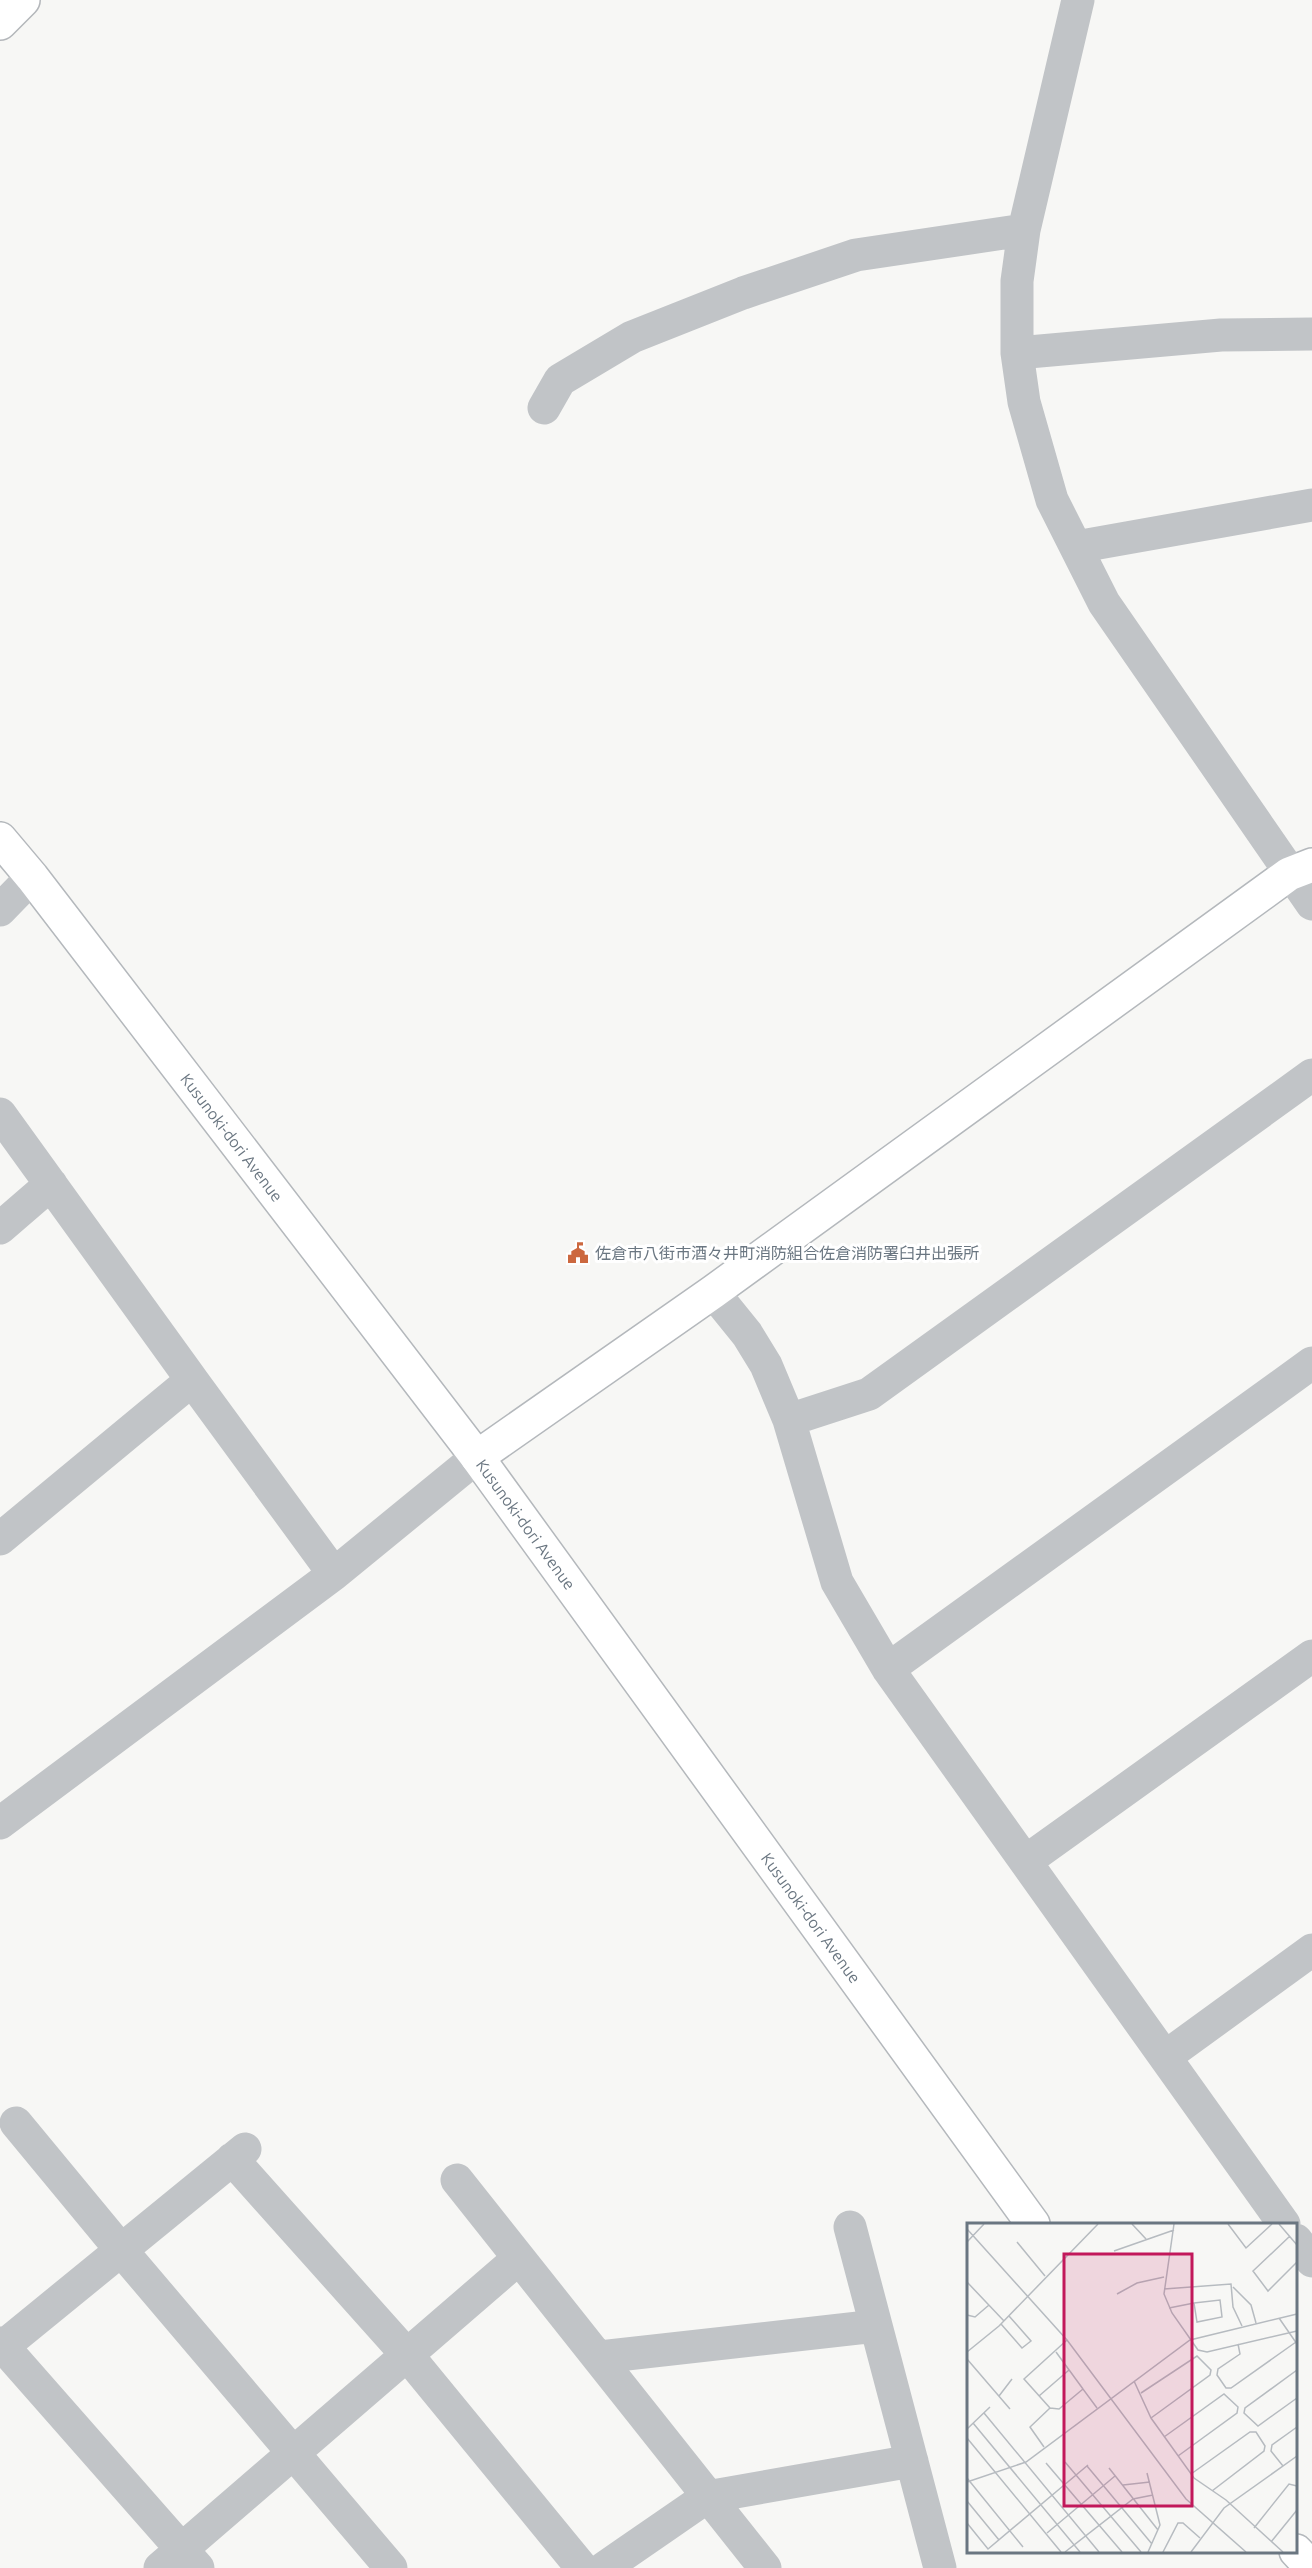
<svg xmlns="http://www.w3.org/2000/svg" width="1312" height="2568" viewBox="0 0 1312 2568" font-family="Ubuntu,'Noto Sans JP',sans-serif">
<rect width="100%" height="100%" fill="#f7f7f5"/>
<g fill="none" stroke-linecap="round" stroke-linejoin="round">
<defs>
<g id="secondary">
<path id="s1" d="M0,839l32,38 445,580 556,767"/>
<path d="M477,1457l236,-165 576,-418 23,-9"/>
<path d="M1296,2551l16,17"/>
</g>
<path id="primary" d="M0,23l23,-23"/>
</defs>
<use href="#secondary" stroke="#b4b8bc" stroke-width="36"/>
<use href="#primary" stroke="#b3b6ba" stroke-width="36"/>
<path stroke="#c1c4c7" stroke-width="33" d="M1078,0l-54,230 -7,51v72l7,49 28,98 52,103 208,301
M1017,353l204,-18 91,-1
M544,408l16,-28 72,-43 111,-44 113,-38 168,-25
M1076,547l236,-42
M0,910l32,-33
M0,1114l192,266
M0,1228l51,-44
M713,1292l34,42 19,31 23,55 48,162 51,87 396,555
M789,1420l80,-26 443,-319
M0,1539l192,-159 142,194
M888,1669l424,-306
M0,1823l334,-249 143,-117
M1026,1861l286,-205
M1165,2057l147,-107
M16,2123l105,127 270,318
M232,2159l176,197 174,212
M457,2180l308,388
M850,2227l90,341
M1296,2240l16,21
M0,2343l198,225
M0,2349l245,-200
M600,2357l276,-31
M160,2568l358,-309
M604,2568l103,-71 205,-36"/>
<use href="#secondary" stroke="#fff" stroke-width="33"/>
<use href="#primary" stroke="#fff" stroke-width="33"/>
</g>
<defs>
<symbol id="civic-bare" viewBox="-9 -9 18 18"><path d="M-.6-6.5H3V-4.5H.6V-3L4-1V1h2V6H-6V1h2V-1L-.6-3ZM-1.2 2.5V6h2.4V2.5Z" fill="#cc683f" stroke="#fff" stroke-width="2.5" paint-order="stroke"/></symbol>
</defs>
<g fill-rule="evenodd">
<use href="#civic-bare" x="563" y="1238" width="30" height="30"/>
</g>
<g text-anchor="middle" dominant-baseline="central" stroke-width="6" stroke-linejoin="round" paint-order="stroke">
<g font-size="16" fill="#6a7681" stroke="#fff">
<text stroke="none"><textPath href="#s1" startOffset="378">Kusunoki-dori Avenue</textPath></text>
<text stroke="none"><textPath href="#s1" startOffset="864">Kusunoki-dori Avenue</textPath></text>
<text stroke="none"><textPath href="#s1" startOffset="1350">Kusunoki-dori Avenue</textPath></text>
</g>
<g font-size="16" fill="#6a7681" stroke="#fff" text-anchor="start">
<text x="595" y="1253">佐倉市八街市酒々井町消防組合佐倉消防署臼井出張所</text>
</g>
</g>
<g transform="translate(967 2223)">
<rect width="330" height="330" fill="#f7f7f5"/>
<path fill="none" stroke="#b6bbc0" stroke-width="1.5" d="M165,1l14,15M207,1l-10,70 8,19 26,37 9,2 90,-21M261,1l18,24 26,-24M312,1l18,21M0,6l100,111 119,159 60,53M323,13l-37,35 15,20 29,-29M0,19l17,-18M50,19l28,34M147,28l60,-21M0,59l37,39M266,64l18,18 5,18M197,66l67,-5 2,23 9,19M150,71l20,-11 27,-6M202,85l25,-5 26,-3 2,17 -25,5 -3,-19M0,92l8,2 14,-12M312,95l18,26M34,101l21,24 9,-7 -22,-25M271,121l2,10 -22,15 -1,6 9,13h5l65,-46M0,129l32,-26 99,-102M89,129l27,37M0,136l43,50M330,147l-52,38 -1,5 14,13 39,-28M167,158l17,37 43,60 32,22 57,52M174,170l56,-37 14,14 -1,5 -59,43M32,173l13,-17M72,173l30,-26M83,185l9,1 24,-20 14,19M17,190l115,139M6,200l107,129M0,206l23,-22M197,214l60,-43 14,13 -1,6 -59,43M0,215l94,114M77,224l-14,-20 20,-19 -26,-29 43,-39M98,239l76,90M79,240l76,89M120,243l65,78M316,243l-12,-15 1,-6 25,-18M142,245l49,62M180,250l13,52 -12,27M224,251l59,-42h6l9,14 -1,5 -52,40M0,255l56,69M0,259l59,-20 164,-122 107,-26M156,262l27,-3M0,278l32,39M0,300l21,26 100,-84M287,305l35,-44 8,2M80,310l68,-57M304,319l26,-32M98,329l68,-53 20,-4M196,329l15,-29h5l17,15M224,329l33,-44 73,-52"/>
<path fill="#c2185b" fill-opacity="0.15" stroke="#c2185b" stroke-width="3" d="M97,31h128v252h-128z"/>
<rect width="330" height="330" fill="none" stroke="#6a7681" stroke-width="3"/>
</g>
</svg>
